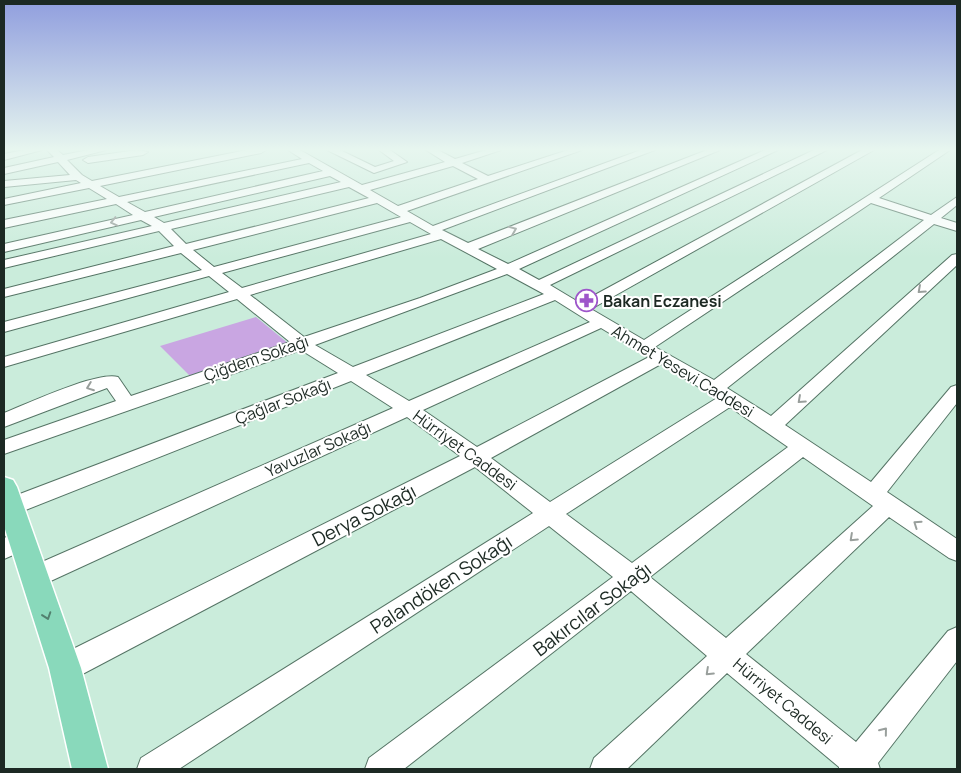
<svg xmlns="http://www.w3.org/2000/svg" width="961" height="773" viewBox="0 0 961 773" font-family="Manrope,sans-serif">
<rect width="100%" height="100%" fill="#caecdb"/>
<path fill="#c9a6e2" d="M256,317l33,27 -99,32 -30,-30z"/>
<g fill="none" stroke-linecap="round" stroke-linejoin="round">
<defs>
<path id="minor" d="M24,150h18l-38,10v-6z
M47,150h10l6,5 25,-5h18l-39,10 15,15 10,6 155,-31h19l-5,3 -161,33 19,11 183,-38 -14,-9h12l62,35 83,-23 -19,-12h12l17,9 31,-9h15l-39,13 26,13 80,-26h14l-175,61 26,15 208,-76h14l-213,80 26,13 239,-93h13l-242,99 30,15 257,-114h13l-259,119 20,11 275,-130h13l-277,135 30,18 282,-153h12l-283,159 53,31 295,-190h11l-71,48 52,17 26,-18v8l-16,13 16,5v8l-23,-7 -207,164 44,28 181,-161 5,-1v11l-172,160 86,57 80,-95 6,-2v18l-70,89 70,47v22l-8,-3 -60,-41 -143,137 110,88 92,-111 9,-4v34l-79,102 2,6h-41v-2l-112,-94 -100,96h-37l4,-11 113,-102 -76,-65 -227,178h-39l4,-11 244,-181 -64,-51 -370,243h-42l4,-11 392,-245 -58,-46 -400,211 -10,4 -10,-4 -4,-10 4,-10 405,-202 -53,-39 -365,168 -8,3 -8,-3 -4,-8 4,-8 367,-161 -42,-27 -333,132 -8,3 -6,-2v-14l334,-127 -37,-23 -297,104v-14l112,-39 -9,-13 -103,39v-14c23,-9 93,-42 114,-36l13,19 159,-54 -53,-43 -233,68v-10l225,-65 -20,-16 -205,56v-10l198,-52 -21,-17 -177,44v-8l170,-43 -15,-15 -155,37v-8l148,-34 -11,-6 -137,32v-8l129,-29 -17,-11 -112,24v-8l103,-21 -18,-11 -85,17v-6l77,-16 -5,-3 -72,7v-6l66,-6 -12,-13 -54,12v-6l50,-11zM309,163l14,8 -178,41 -18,-10zM453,166l25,13 -80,27 -28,-16zM330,176l11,6 -177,41 -10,-6zM349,187l20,11 -183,46 -15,-15zM377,203l24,14 -187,50 -21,-17zM871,203l53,17 -210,160 -59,-33zM410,222l21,12 -189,54 -20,-15zM441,239l56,30 -77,29 -116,39 -54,-42zM507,274l37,20 -191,73 -38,-22zM555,300l35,22 -181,79 -43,-26zM601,328l48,29 -172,90 -54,-37zM661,364l56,34 -167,104 -59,-44zM730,407l58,40 -156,116 -66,-49zM803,457l70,49 -147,132 -76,-61z
M137,150l11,2 -5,3 -55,8 -5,-3 5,-3z
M327,150h13l35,17 19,-6 -15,-11h11l17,12 -33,11z
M21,531l8,3 3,7 -3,7 -25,11v-21z"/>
<path id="major" d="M4,477l9,3 4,7 64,181 27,101h-36l-23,-101 -45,-142z"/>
</defs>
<use href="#minor" stroke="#557465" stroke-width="2"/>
<use href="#major" stroke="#fff" stroke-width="3"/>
<use href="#minor" fill="#fff" fill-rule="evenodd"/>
<use href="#major" fill="#89d9bb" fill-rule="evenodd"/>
</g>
<defs><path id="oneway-chevron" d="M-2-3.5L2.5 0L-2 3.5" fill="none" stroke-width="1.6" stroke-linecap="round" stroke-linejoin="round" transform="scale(1.25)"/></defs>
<g stroke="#999f9c">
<use href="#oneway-chevron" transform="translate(114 222) rotate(167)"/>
<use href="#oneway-chevron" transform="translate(513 230) rotate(-22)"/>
<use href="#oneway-chevron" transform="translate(921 290) rotate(138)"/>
<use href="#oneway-chevron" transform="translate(90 387) rotate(159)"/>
<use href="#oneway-chevron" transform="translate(801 400) rotate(138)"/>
<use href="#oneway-chevron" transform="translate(917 524) rotate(-145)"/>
<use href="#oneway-chevron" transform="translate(853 538) rotate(137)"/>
<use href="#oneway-chevron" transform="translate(709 672) rotate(137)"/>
<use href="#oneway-chevron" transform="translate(884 731) rotate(-51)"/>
</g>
<use stroke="#52816f" href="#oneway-chevron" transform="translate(47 616) rotate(71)"/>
<linearGradient id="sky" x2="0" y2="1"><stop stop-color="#909ede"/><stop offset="0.58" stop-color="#e7f6ef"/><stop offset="1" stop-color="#e7f6ef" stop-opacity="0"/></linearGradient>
<rect width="961" height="258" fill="url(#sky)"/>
<defs>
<symbol id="pharmacy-ring" viewBox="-11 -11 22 22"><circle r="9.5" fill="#fff" stroke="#9e56ca" stroke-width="1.5"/><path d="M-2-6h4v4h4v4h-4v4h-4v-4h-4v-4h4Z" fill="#9e56ca"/></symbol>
</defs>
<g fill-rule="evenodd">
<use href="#pharmacy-ring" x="574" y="288" width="25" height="25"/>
</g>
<g text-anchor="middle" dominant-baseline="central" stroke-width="4" stroke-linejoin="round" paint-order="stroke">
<g font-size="16" font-weight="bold" fill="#1c2923" stroke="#fff" text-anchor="start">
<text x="603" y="301">Bakan Eczanesi</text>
</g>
<g font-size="16" fill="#1c2923" stroke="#fff">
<text transform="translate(256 358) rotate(-19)">Çiğdem Sokağı</text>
<text transform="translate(683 371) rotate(31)">Ahmet Yesevi Caddesi</text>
<text transform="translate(283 401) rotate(-21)">Çağlar Sokağı</text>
<text transform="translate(318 449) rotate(-24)">Yavuzlar Sokağı</text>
<text transform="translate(465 450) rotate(36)">Hürriyet Caddesi</text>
<text transform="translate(783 701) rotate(40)">Hürriyet Caddesi</text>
</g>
<g font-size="19" fill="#1c2923" stroke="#fff">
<text transform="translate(364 515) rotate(-27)">Derya Sokağı</text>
<text transform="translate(441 584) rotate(-33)">Palandöken Sokağı</text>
<text transform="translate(592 609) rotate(-37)">Bakırcılar Sokağı</text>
</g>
</g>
<rect width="961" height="773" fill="none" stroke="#1c2923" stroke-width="10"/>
</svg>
